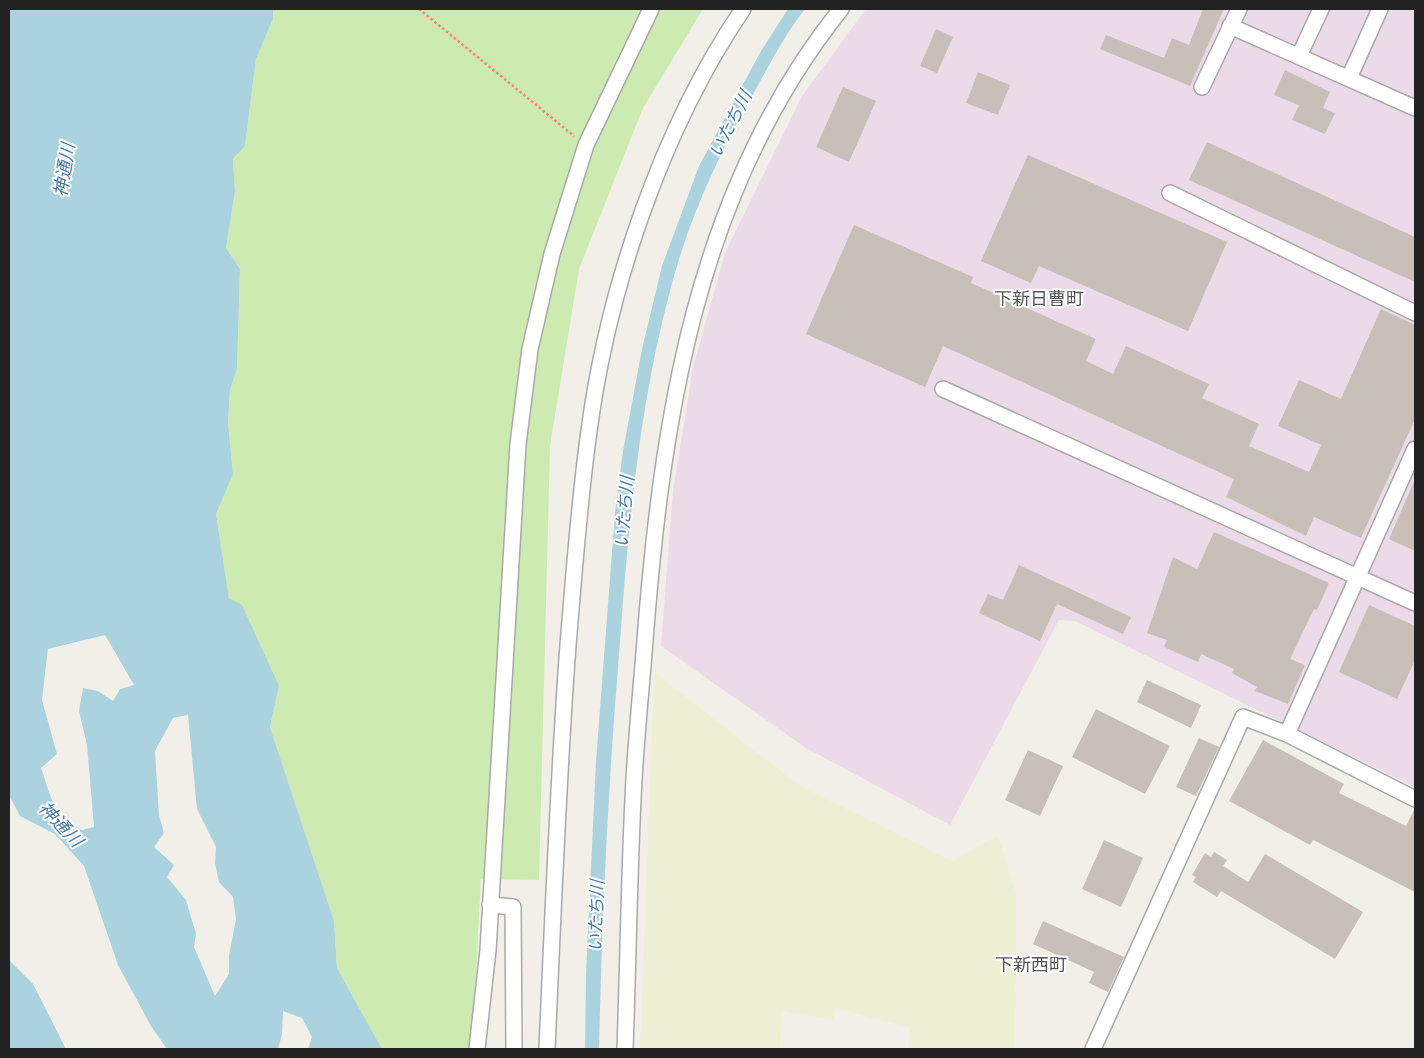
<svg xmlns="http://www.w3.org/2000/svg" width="1424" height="1058" viewBox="0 0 1424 1058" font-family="Inter,'Noto Sans JP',sans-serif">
<rect width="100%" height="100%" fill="#f2efe9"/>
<path fill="#ebdbe8" d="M866,9h549v778l-340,-166 -16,-1 -109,205 -144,-77 -145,-102 12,-155 20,-124 32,-114 77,-157z"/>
<path fill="#eef0d5" d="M654,672l146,114 152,75 46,-26 18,59 -1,155h-107l2,-21 -75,-20 -2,12 -51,-9 -2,38h-140z"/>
<path fill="#cdebb0" d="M273,9h430l-60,99 -64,161 -29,177 -11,434 -58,-1 -9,170h-90l-45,-81 -3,-47 -64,-194 9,-41 -50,-88 -13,-84 17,-41 -5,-51 2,-32 7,-21 3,-100 -14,-21 9,-57 -2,-32 12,-13 11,-87 17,-40z"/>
<path fill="#aad3df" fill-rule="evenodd" d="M9,9h264v10l-17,40 -11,87 -12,13 2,32 -9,57 14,21 -3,100 -7,21 -2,32 5,52 -17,40 13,84 13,7 37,81 -9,41 64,194 3,47 45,81h-74l4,-12 -10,-19 -19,-7 -1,23 -4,15h-111l-16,-23 -33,-61 -34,-99 -29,-32 -35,-18 -11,-21zM105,635l29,50 -14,4 -7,12 -15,-10 -15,-3 -4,23 8,34 7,82 -12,3c-30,-14 -30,-32 -41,-62l16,-14 -15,-54 6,-51zM188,715l9,94 19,38 -1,16 4,19 14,15 3,22 -7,36v19l-14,22 -21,-49 2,-13 -10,-34 -19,-23 7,-12 -20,-18 10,-14 -5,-18 -4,-64 18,-33z
M788,9h17c-19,24 -33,51 -48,78 -37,64 -69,133 -87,204 -32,120 -42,240 -51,364 -11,131 -17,262 -20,394h-14l1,-75 10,-213 19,-248 8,-62 19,-102 20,-83 37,-100 62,-115z
M9,960l24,24 33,65h-57z"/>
<path fill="#c7bfb8" d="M1203,9h21l-34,77 -90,-37 6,-14 58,23 8,-20 17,7z
M936,29l17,8 -16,36 -17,-7z
M1285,70l45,22 -7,16 12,5 -10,21 -33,-14 7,-15 -25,-10z
M978,72l32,13 -12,30 -32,-12z
M843,87l33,14 -27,61 -33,-15z
M1207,142l208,95v45l-226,-102z
M1028,155l199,87 -39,89 -149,-65 -8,17 -50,-22z
M854,225l119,52 -2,6 125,56 -10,22 27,13 13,-28 83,38 -7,14 57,26 -10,22 60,26 12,-27 -43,-19 21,-46 42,19 40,-90 34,16v94l-54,119 -47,-21 -8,19 -80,-39 8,-18 -291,-133 -18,41 -119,-53z
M1415,479v72l-26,-12z
M1214,532l115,51 -12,27 -3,-1 -24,50 15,6 -17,39 -33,-13 2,-4 -25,-14 2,-4 -33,-15 -3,8 -34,-15 3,-7 -20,-7 26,-76 24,12z
M1019,565l112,52 -8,17 -66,-30 -17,37 -61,-28 9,-19 15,6z
M1369,605l46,21v34l-18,39 -58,-27z
M1147,680l54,25 -10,23 -54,-26z
M1096,709l74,37 -25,48 -73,-37z
M1199,738l20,9 -23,49 -20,-9z
M1263,740l81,44 -5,9 67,33 9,-18v84l-102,-52 -3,5 -81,-44z
M1028,750l35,16 -23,50 -35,-16z
M1104,840l39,18 -22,49 -39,-18z
M1214,852l13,8 -4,6 25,16 17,-28 98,58 -28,47 -114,-68 -4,6 -24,-15 3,-5 -4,-2 13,-22 6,4z
M1043,921l81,36 -16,35 -19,-9 5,-11 -61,-28z"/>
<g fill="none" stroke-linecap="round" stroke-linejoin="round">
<defs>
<path id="minor" d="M1230,26l185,82
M1299,56l22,-47
M1349,78l31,-69
M1202,87l37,-78
M1170,193l245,120
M943,389l472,214
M1287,734l128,-285
M490,905l23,2 1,142
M477,1049l11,-99 30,-506 12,-95 22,-95 34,-109 65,-136
M547,1049c6,-134 11,-269 21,-404 6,-71 11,-143 21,-214 19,-143 73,-303 154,-422
M625,1049c3,-83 4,-166 8,-250 2,-48 7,-97 11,-146 17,-227 50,-461 197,-644
M1093,1049l150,-332 44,17 128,65"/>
</defs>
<use href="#minor" stroke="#a9a9a9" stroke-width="18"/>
<path stroke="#fa8072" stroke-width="2.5" stroke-dasharray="2.5 2.5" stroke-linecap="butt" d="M419,9l155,127"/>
<use href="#minor" stroke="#fff" stroke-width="15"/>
</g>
<g text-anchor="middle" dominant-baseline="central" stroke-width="4" stroke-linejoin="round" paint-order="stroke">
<g font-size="18" font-style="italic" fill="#4a7aab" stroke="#fff">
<text transform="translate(730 124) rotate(-63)">いたち川</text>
<text transform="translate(64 170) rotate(-81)">神通川</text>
<text transform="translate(624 512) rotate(-85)">いたち川</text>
<text transform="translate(61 824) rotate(47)">神通川</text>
<text transform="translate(596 916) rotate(-88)">いたち川</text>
</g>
<g font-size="18" fill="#555" stroke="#fff">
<text x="1039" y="298">下新日曹町</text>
<text x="1031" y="964">下新西町</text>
</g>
</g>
<rect width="1424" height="1058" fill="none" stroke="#222222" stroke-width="20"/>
</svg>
